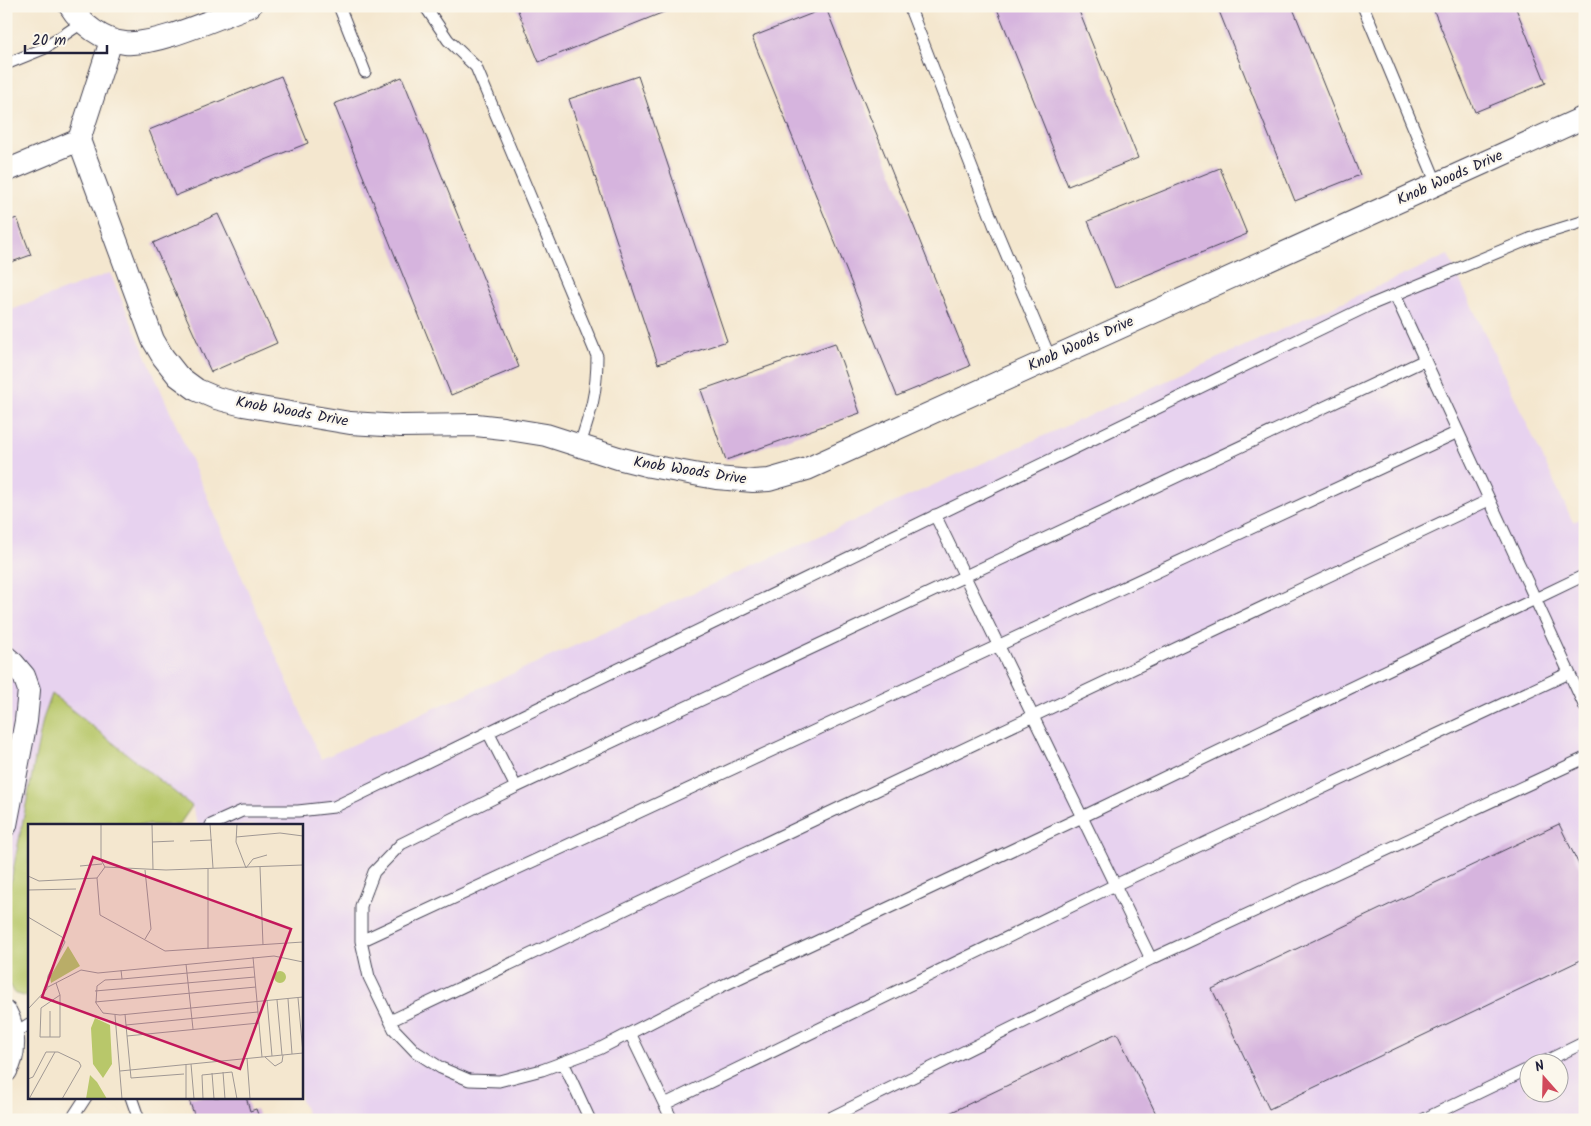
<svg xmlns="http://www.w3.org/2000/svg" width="1591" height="1126" viewBox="0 0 1591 1126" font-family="Kalam,sans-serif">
<rect width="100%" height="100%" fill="#fbf7ec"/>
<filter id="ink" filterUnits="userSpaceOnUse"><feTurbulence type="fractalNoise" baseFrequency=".02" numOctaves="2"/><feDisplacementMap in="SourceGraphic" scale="10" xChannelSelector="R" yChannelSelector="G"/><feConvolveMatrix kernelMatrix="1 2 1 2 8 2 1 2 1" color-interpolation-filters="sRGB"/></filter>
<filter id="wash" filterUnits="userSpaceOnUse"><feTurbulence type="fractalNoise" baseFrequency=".0096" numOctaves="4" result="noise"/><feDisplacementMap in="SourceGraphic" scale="20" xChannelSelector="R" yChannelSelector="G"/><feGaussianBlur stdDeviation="1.12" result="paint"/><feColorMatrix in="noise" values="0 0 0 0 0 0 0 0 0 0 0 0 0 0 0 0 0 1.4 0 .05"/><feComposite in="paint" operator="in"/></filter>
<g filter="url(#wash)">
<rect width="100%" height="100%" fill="#f4e7cf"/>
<path fill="#e7d2ef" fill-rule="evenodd" d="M1448,255l125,267 12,-5v603h-1276l-9,-23 1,-272h-103l-6,-19 -139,-112 -10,25 -37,187v-594l104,-39 211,486zM1528,1064h30v30h-30z"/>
<path fill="#b8c76a" stroke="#6d7452" d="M52,694l140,112 -13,19h-150v172h-2l-13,-4 -8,-13v-74l37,-187z"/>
<g id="blocks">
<path fill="#d6b4de" d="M516,6h163l-140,56z
M996,6h81l61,152 -70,28z
M1217,6h75l68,169 -65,26z
M1432,6h83l31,77 -71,29z
M826,8l144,358 -73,30 -145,-359z
M281,76l27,67 -133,53 -26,-66z
M638,76l89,265 -69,23 -89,-265z
M402,77l117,290 -68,28 -117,-291z
M1220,168l27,66 -132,54 -27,-67z
M218,214l59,129 -66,29 -58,-129z
M17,218l14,37 -25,9v-42z
M835,343l25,70 -134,47 -25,-70z
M1559,824l26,53v81l-316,151 -57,-120z
M1117,1033l42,87h-224z
M188,1097h58l4,14 6,-2 4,11h-64z"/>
</g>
</g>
<g filter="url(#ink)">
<use href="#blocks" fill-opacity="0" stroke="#424051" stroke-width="1"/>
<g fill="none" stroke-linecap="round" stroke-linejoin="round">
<defs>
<path id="lane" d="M339,6l26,66
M425,6l23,34 28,27 121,289c0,37 -6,56 -18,91
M909,6l85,219 56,133
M1363,6l74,178
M6,64l37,-15 40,-27
M1395,295l190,412
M935,515l216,444
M488,732l28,55 909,-427
M516,787l-115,57 -27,28 -13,34v35l8,36 25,52 22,23 25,16 28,12 30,1 43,-11 57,-21 123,-63 360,-169 503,-242
M211,825l31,-14h56l36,-4 1036,-502 167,-69 48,-15
M361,941c366,-167 731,-340 1097,-509
M390,1021l1099,-521
M630,1033l42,87
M13,1034l16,-10
M563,1062l27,58
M1540,1064l45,-22
M131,1097l8,23
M665,1104l450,-219 454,-212
M71,1120l15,-23
M826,1120l325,-161 434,-201
M1422,1120l106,-51"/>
<path id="street" d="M70,6c11,18 33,35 55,37 32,3 93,-26 125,-37
M111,41l-32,99 74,200 10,17 15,19 19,14 19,8 27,7 107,18 51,3 75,-1 27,3 43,7 72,23 32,8 66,12 37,3 16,-1 38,-11 778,-352
M6,171l73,-31
M6,657l7,6 11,13 5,14 -3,31 -20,104
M6,1013c9,16 10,42 0,58"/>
</defs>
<use href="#lane" stroke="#424051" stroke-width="13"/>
<use href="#street" stroke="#424051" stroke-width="24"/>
<use href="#lane" stroke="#fff" stroke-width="11"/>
<use href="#street" stroke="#fff" stroke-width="22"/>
</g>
</g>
<g text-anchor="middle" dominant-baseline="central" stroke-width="4.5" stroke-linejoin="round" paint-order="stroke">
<g font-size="15" fill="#22223b" stroke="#fbf7ec">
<text transform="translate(1450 178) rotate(-24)">Knob Woods Drive</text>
<text transform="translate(1081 344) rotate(-24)">Knob Woods Drive</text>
<text transform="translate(292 412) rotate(10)">Knob Woods Drive</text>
<text transform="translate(690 471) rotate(9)">Knob Woods Drive</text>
</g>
</g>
<g transform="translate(28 824)">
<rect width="275" height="275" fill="#f4e7cf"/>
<path d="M40,122l12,20 -29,17 -1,-6zM246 153a6 6 0 1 1 12 0a6 6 0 1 1-12 0ZM67,194l15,7 2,39 -9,14 -10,-14 -2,-36zM62,251l7,7 10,17h-21z" fill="#b8c76a"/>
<path fill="none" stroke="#a09894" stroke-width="1" d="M73,0v36l4,7M124,0l1,46M182,0l3,44M209,0l-1,18 10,26M208,13l44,-4 23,3M162,17l22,-1M124,18l22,-1M52,42l22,-2M77,43l-8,11 3,37 65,36 138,-9M77,43l61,3 137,-5M232,43l3,78M218,44l7,-9 14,-4M0,52l11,5 58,-3M0,66l48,-1M0,93l34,20 3,5 -17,34 -1,13 -19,20M117,115l6,-10 -6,-59M180,125v-80M225,133l9,100M158,140l7,65M93,146l1,9 132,-12M94,155l-17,1 -8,6 -1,17 7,10 17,2 183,-18M28,159l4,12 -19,13 -1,29h20v-42M20,163l33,-17 17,3 176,-17 29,6M67,167l160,-14M270,174l5,55M260,175l4,55M239,176l5,56M249,176l5,55M67,178l161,-15M97,190l2,22 132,-13M87,191l7,84M98,201l132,-13M99,212l4,42 53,-4M22,213v-26M237,233l10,9 7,-4 1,-7M219,234l3,41M158,240v35M163,240l3,35M92,247l183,-18M195,248l2,27M184,249l2,26M0,255l5,-2 13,-25h12l21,10 2,4 -19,33M1,275l26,-47M175,275l-1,-24 30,-3 5,27"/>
<path fill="#c2185b" fill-opacity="0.15" stroke="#c2185b" stroke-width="2.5" d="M65,33l198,72 -51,140 -198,-72z"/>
<rect width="275" height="275" fill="none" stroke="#22223b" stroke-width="2.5"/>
</g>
<rect width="1591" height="1126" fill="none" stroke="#fbf7ec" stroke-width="25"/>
<g transform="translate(1544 1078) rotate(340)"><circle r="24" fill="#fbf7ec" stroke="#a4a2a5"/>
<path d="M0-4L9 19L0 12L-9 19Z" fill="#d1495b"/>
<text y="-8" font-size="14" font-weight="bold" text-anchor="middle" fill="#22223b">N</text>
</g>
<path d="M25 45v8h82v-8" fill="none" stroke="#22223b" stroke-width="2.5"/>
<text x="32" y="45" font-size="15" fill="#22223b" stroke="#fbf7ec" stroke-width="4" paint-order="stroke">20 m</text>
</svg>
